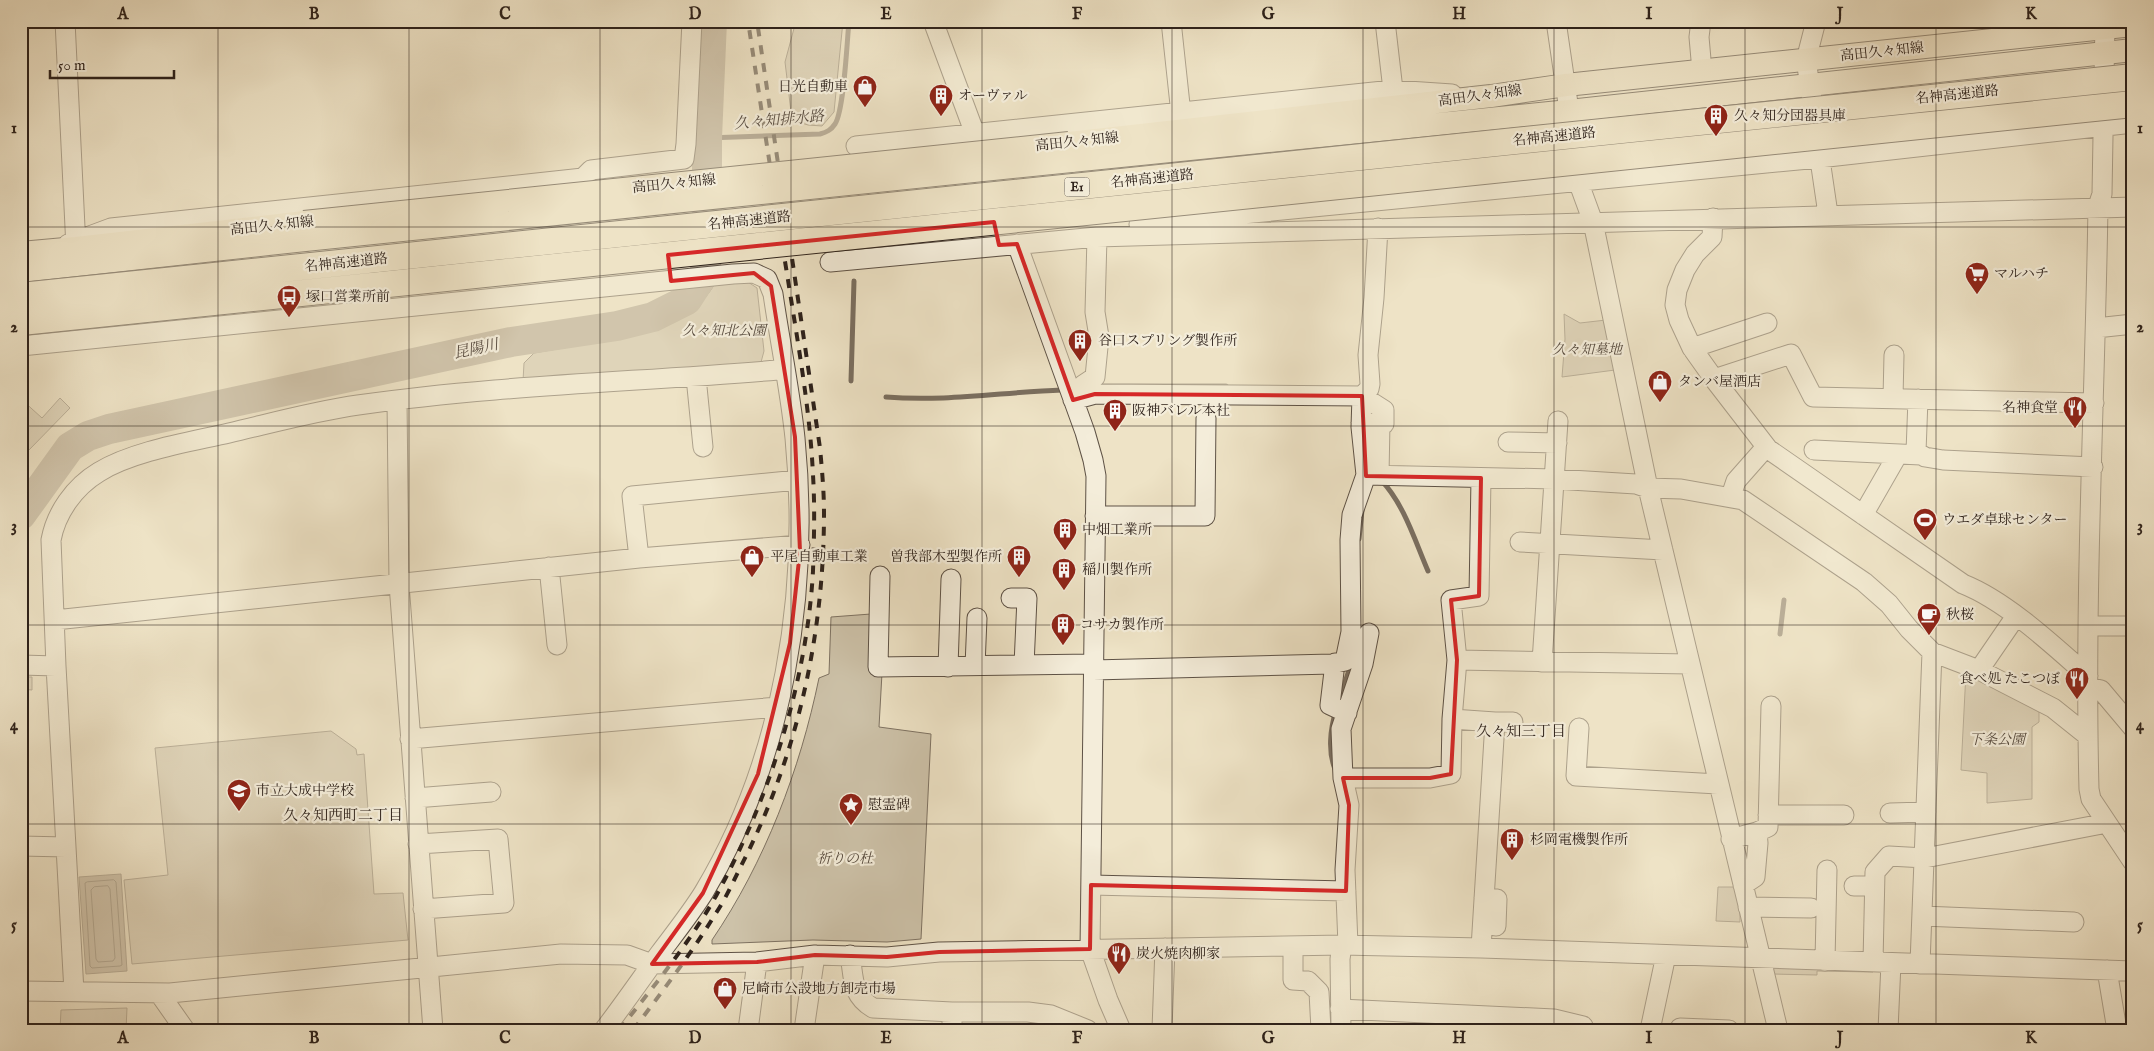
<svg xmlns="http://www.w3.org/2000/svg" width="2154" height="1051" viewBox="0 0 2154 1051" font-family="'IM FELL English','Noto Serif JP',serif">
<rect width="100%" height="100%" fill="#eee3c6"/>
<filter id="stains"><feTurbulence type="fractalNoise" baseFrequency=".004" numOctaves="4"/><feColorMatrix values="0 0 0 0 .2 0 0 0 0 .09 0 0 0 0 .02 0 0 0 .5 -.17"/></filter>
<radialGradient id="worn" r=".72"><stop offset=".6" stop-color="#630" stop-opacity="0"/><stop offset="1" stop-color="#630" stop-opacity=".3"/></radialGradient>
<path fill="#cdc2a9" stroke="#7e7262" d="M796,21h47l-9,91 -12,14 -14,-1 -16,-5 -7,-58z
M748,282l9,6 7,63 -4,15 -237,15 1,-18 10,-10c42,-8 127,-17 159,-43 9,-7 15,-16 22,-26z
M1564,314l16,9 26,-3 9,50 -53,7 3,-38z
M60,398l10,10 -42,43 -7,-19v-33l21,19z
M871,614l-1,59h12l-3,54 52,7 -10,205 -34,3 -74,-2 -101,4v-4c53,-78 88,-170 107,-262l10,-4 2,-57z
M1966,672l73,35v15l-7,5v72l-45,4v-30l-26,-3z
M21,677h11v13l-11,-1z
M331,731l25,18 1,6 7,-1 10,140 29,-1 5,47 -276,24 -8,-84 44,-5 -13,-127z
M1718,887h17l5,19v16l-24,-1z
M1769,965l101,3 3,4 -56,-1v4l-45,-1z
M127,1008l-1,22h-66l1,-20z"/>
<path fill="#ada18c" stroke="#7a6e5f" d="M121,874l6,97 -41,3 -7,-97z"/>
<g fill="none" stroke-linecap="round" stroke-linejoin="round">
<path stroke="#6e6254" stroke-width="1" d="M114,880l2,2 6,83 -2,1 -28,2 -2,-2 -5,-83 2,-1z
M108,886l2,3 5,69 -2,3 -15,1 -2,-3 -5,-69 3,-3z"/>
<path stroke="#7a6e5f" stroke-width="5" d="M707,138l113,-4c7,-2 11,-4 15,-10 9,-13 12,-83 14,-103
M851,381l3,-100
M1095,386h131
M886,397c59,5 117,-5 176,-7
M1381,480c23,24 34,61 47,91
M1359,539l3,-29
M1780,634l4,-34
M1339,701l12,-37
M1335,769c-7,-17 -5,-40 1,-58"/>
<path stroke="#ada18c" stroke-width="30" d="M21,515l49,-68 18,-11 21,-7 402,-87 106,-16 36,-9 34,-17 18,-28 2,-14v-120l5,-117"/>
<defs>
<path id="minor" d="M65,21l11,227
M933,21l42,113 16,74
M1171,21l10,93
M1385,21l8,69
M1556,21l15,103
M1701,21l-2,16 3,34
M2105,21l-3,173 -4,12c-3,194 -14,389 -9,583l2,10 42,63
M1812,99l-6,-39 10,-39
M856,146l537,-56 59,4
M1818,146l10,68
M1577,169l1,12 15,41 55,266 130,542
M1713,218l-1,19 -17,17 -10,16 -8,20 -2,15 4,15 13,28 22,31 54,70 195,135c43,17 90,61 125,92
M1139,224l680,-66 314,-35
M68,244l43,-16 472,-50 8,-8 93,-11 2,-15 6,-123
M1017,244l68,188 8,28 3,16 -6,473 18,51 13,30
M830,262l267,-25 1036,-30
M2096,328l37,-4
M21,346l712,-72 21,-1 13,6 6,15c7,48 17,96 22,144 15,155 -11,320 -91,454 -13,21 -29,41 -44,61 -19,26 -37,52 -56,77
M1692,348l75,-25
M696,377l7,70
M1714,379l77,-25 22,43 281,6
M1893,398l1,-43
M1918,399l-2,53 9,5 18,3 150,7
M397,400l2,184 34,446
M1073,400l22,-6 267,2 7,-7 1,-5 -2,-29 6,-57 4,-70
M1073,400l10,-15 12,-8 4,-40 -4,-25 2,-75
M1361,423l23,1v-14l-22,-14
M1508,442l49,1
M1814,450l107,5
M1366,475l188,4 82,5 12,4 33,1 62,11 121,82 25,22 20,25 23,23 47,18 74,38 35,28
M1379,475l1,-52
M1731,496l5,-15 30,-34
M1863,515l35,-61
M1095,516h110l1,-98
M1520,542l143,8
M639,558l-7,-62 166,-16
M549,567l8,78
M880,576l-2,91 215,-3
M1011,598h16l-3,67
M55,620l584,-62 161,-13
M2089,626h44
M1457,660l-6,-60 28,-4 2,-118
M1542,662l16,-241
M1335,663l-5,42 17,8
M21,665l35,1
M975,666l2,-48
M948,667l3,-88
M1093,670l239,-6 13,-3 6,-29 -1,-92 2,-25 14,-40 -5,-48 1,-31
M1979,670l37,-54
M2088,687l13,3 32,38
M1495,722h18
M1579,728l-3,48 142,8
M410,739l368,-32
M1343,778h87l21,-4 1,-55
M415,798l76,-6
M1890,813l36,-1
M1768,815h76
M1731,839l26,-7 11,-5 3,-121
M418,844l80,-5 6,64 -81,6
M21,846l45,1
M1091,885l255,6
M1743,885l12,-8 3,-34 -1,-11
M1854,886h20
M1484,898l13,1 -1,27
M1748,907l63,1
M1922,916l152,6
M1348,945l-3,-75 4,-65 -6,-27 -2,-49 22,-65 6,-31
M1293,946v34l15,1 11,11 2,38
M1481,948l14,-226 -43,-3 5,-59 233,4
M850,955c4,23 1,40 23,53l79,4v18
M1825,961l2,-91
M1873,962l2,-90 14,-16 36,2 177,-34 4,-2
M1920,964l12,-312
M2107,970l10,60
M21,991l149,2 391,-39 66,1 25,9 105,-2 58,-7 72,2 52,-5 403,-7 139,3 652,23
M74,992l-18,-326 -5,-126c5,-27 23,-53 48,-68 34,-21 91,-30 130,-39 43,-10 86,-22 129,-28 139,-20 280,-23 420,-35l7,3
M159,993l26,37
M1340,1009l214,10 29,7 -1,4
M952,1012h76l23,3 37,15
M1680,1028l49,2
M748,1030l9,-68
M804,1030l11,-75
M1160,1030l2,-1 3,-81
M1341,1030l-1,-71 2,-14
M1650,1030l16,-75
M1888,1030l3,-67"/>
<path id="major" d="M1069,143l422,-47 75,-11 567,-60
M1071,161l498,-50 564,-61
M21,253l55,-5 228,-26
M21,271l284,-31"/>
</defs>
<use href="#minor" stroke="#5e5246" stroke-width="21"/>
<use href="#major" stroke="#2e221b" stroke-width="24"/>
<use href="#minor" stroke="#f4edda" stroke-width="19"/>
<use href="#major" stroke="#eee3c6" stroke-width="22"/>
<path stroke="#2e221b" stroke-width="4" stroke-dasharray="9 9" stroke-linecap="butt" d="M619,1030c34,-43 70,-86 97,-134 53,-96 91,-215 97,-325 1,-31 2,-64 0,-96 -3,-65 -15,-131 -25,-195 -14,-87 -27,-173 -40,-259
M633,1030c29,-38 58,-76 83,-117 10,-15 17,-31 25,-47 56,-109 83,-230 83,-353 0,-22 -2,-43 -4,-65l-63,-427"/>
<defs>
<path id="major-bridge" d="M304,222l765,-79
M305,240l766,-79"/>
<path id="highway-bridge" d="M21,296l2112,-219
M21,322l2112,-218"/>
</defs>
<use href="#major-bridge" stroke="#2e221b" stroke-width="24" stroke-linecap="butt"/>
<use href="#highway-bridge" stroke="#2e221b" stroke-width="28" stroke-linecap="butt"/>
<use href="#major-bridge" stroke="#eee3c6" stroke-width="22"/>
<use href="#highway-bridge" stroke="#eee3c6" stroke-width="26"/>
</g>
<path d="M0 0H2154V1051H0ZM994,222l5,23 18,-1 56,156 22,-6 267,2 4,80 115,2 -2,118 -28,4 6,60 -6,114 -21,4h-87l6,27 -3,86 -255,-6 -1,64 -151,3 -52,5 -72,-2 -58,7 -105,2 51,-71 55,-119 32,-131 10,-92 -5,-114 -24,-151 -17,-13 -83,8 -3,-26z" fill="#eee3c6" fill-opacity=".55" fill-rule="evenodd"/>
<path fill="none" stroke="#d62828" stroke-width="4" stroke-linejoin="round" d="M994,222l5,23 18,-1 56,156 22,-6 267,2 4,80 115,2 -2,118 -28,4 6,60 -6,114 -21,4h-87l6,27 -3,86 -255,-6 -1,64 -151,3 -52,5 -72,-2 -58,7 -105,2 51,-71 55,-119 32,-131 10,-92 -5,-114 -24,-151 -17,-13 -83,8 -3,-26z"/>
<path fill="none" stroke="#2e221b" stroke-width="1" stroke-opacity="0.55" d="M218,21v1009M409,21v1009M600,21v1009M791,21v1009M982,21v1009M1172,21v1009M1363,21v1009M1554,21v1009M1745,21v1009M1936,21v1009M21,227h2112M21,426h2112M21,625h2112M21,824h2112"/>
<defs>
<symbol id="shop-pin" viewBox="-11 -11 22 30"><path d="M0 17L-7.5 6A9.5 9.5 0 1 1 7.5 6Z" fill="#8f2418" stroke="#f4edda"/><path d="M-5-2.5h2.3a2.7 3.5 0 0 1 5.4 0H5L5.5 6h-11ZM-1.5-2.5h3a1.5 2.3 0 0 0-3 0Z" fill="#fff"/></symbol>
<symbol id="building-pin" viewBox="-11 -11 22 30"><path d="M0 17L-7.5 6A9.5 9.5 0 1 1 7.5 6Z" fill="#8f2418" stroke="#f4edda"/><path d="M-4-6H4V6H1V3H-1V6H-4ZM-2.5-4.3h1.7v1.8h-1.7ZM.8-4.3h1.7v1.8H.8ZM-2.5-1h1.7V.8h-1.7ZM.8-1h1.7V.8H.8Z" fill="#fff"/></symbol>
<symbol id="supermarket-pin" viewBox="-11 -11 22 30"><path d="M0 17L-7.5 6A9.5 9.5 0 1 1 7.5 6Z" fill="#8f2418" stroke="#f4edda"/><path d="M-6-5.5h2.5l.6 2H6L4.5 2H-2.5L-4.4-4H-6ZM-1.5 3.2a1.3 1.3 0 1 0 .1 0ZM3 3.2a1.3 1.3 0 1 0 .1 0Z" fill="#fff"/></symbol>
<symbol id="bus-pin" viewBox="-11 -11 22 30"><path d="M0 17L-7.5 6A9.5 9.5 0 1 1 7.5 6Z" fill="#8f2418" stroke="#f4edda"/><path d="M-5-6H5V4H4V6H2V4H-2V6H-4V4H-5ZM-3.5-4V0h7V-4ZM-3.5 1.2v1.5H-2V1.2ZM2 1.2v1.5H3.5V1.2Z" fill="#fff"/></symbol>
<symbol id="restaurant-pin" viewBox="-11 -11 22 30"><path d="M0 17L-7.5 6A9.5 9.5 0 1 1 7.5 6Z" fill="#8f2418" stroke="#f4edda"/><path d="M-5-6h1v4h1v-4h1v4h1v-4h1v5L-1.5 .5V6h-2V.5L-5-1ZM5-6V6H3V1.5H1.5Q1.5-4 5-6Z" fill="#fff"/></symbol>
<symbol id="stadium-pin" viewBox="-11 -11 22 30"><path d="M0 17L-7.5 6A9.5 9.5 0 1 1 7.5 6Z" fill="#8f2418" stroke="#f4edda"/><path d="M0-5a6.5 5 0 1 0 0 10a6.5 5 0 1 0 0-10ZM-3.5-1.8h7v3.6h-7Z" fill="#fff"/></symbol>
<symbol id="cafe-pin" viewBox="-11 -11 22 30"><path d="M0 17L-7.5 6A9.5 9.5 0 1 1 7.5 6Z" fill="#8f2418" stroke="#f4edda"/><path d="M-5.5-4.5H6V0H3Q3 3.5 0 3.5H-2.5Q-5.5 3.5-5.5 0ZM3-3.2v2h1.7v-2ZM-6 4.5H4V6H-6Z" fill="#fff"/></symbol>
<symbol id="school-pin" viewBox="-11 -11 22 30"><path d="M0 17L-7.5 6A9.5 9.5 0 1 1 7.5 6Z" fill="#8f2418" stroke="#f4edda"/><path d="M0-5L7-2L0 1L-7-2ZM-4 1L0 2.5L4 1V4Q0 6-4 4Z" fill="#fff"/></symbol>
<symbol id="sight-pin" viewBox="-11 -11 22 30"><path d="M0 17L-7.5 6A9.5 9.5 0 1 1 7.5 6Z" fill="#8f2418" stroke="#f4edda"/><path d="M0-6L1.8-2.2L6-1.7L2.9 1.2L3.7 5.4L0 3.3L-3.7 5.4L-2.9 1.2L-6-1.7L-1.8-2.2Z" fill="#fff"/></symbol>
</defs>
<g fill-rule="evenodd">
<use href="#shop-pin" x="851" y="73" width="28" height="38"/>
<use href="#building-pin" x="927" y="82" width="28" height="38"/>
<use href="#building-pin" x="1702" y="102" width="28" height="38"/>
<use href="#supermarket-pin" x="1963" y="260" width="28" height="38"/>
<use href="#bus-pin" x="275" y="283" width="28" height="38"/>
<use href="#building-pin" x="1066" y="327" width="28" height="38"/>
<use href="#shop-pin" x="1646" y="368" width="28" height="38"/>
<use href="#restaurant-pin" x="2061" y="394" width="28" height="38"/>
<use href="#building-pin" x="1101" y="397" width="28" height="38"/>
<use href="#stadium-pin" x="1911" y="506" width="28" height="38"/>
<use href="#building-pin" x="1051" y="516" width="28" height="38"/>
<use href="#shop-pin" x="738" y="543" width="28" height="38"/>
<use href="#building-pin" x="1005" y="543" width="28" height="38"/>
<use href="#building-pin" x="1050" y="556" width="28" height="38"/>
<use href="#cafe-pin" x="1915" y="601" width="28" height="38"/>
<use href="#building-pin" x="1049" y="611" width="28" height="38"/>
<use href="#restaurant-pin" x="2063" y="665" width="28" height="38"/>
<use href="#school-pin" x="225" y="777" width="28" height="38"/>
<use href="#sight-pin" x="837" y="791" width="28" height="38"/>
<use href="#building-pin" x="1498" y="826" width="28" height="38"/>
<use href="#restaurant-pin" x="1105" y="940" width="28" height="38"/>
<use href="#shop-pin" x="711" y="975" width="28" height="38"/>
</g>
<g text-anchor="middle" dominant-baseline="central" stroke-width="4.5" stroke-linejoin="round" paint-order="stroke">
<rect fill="#f4edda" stroke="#695f54" stroke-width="1" x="1064.5" y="177.5" width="25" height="19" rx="4"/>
<g font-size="12" font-weight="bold" fill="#2e221b">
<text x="1077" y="187">E1</text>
</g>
<g font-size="14" fill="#2e221b" stroke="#f4edda">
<text transform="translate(1882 52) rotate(-6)">高田久々知線</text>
<text transform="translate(1957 95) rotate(-6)">名神高速道路</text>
<text transform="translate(1480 96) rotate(-8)">高田久々知線</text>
<text transform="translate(1554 137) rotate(-6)">名神高速道路</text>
<text transform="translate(1077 142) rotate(-6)">高田久々知線</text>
<text transform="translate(1152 179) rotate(-6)">名神高速道路</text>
<text transform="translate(674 184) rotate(-6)">高田久々知線</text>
<text transform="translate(749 221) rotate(-6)">名神高速道路</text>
<text transform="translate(272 226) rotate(-6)">高田久々知線</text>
<text transform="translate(346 263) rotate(-6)">名神高速道路</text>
</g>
<g font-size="14" fill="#2e221b" stroke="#f4edda" text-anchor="start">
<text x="848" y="87" text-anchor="end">日光自動車</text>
<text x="958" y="96">オーヴァル</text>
<text x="1734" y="116">久々知分団器具庫</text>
<text x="1994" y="274">マルハチ</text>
<text x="306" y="297">塚口営業所前</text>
<text x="1098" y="341">谷口スプリング製作所</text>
<text x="1678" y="382">タンバ屋酒店</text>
<text x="2058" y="408" text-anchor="end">名神食堂</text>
<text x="1132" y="411">阪神バレル本社</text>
<text x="1942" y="520">ウエダ卓球センター</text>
<text x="1082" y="530">中畑工業所</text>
<text x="770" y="557">平尾自動車工業</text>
<text x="1002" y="557" text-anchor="end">曽我部木型製作所</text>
<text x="1082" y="570">稲川製作所</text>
<text x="1946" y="615">秋桜</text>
<text x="1080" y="625">コサカ製作所</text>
<text x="2060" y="679" text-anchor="end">食べ処 たこつぼ</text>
<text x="256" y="791">市立大成中学校</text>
<text x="868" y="805">慰霊碑</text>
<text x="1530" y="840">杉岡電機製作所</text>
<text x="1136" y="954">炭火焼肉柳家</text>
<text x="742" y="989">尼崎市公設地方卸売市場</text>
</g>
<g font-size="14" font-style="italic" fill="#564a3e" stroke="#f4edda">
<text x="724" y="331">久々知北公園</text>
<text x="1587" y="350">久々知墓地</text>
<text x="1997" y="740">下条公園</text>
<text x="845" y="859">祈りの杜</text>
</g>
<g font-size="15" font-style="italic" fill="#5a4e43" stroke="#f4edda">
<text transform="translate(779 120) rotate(-5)">久々知排水路</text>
<text transform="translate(476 349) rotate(-12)">昆陽川</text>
</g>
<g font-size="15" fill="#2e221b" stroke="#f4edda">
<text x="1521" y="731">久々知三丁目</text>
<text x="343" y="815">久々知西町二丁目</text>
</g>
</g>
<rect width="2154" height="1051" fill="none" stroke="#eee3c6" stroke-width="55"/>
<path d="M50 70v8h124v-8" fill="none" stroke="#2e221b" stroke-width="2.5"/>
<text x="58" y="70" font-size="15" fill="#2e221b" stroke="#f4edda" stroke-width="4" paint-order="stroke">50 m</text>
<rect x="28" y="28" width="2098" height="996" fill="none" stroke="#2e221b" stroke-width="2"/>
<g font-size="16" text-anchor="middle" font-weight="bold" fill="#2e221b">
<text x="123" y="19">A</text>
<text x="314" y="19">B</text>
<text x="505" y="19">C</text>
<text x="695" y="19">D</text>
<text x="886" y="19">E</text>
<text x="1077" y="19">F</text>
<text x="1268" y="19">G</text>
<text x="1459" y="19">H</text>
<text x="1649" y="19">I</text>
<text x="1840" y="19">J</text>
<text x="2031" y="19">K</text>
<text x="14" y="133">1</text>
<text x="2140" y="133">1</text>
<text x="14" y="332">2</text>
<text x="2140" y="332">2</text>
<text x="14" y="531">3</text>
<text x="2140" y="531">3</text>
<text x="14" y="730">4</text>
<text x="2140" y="730">4</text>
<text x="14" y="930">5</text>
<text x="2140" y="930">5</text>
<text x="123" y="1043">A</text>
<text x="314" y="1043">B</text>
<text x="505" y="1043">C</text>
<text x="695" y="1043">D</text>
<text x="886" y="1043">E</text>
<text x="1077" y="1043">F</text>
<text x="1268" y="1043">G</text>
<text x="1459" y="1043">H</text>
<text x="1649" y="1043">I</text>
<text x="1840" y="1043">J</text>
<text x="2031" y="1043">K</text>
</g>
<rect width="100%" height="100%" filter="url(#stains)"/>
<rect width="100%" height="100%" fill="url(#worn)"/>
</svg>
